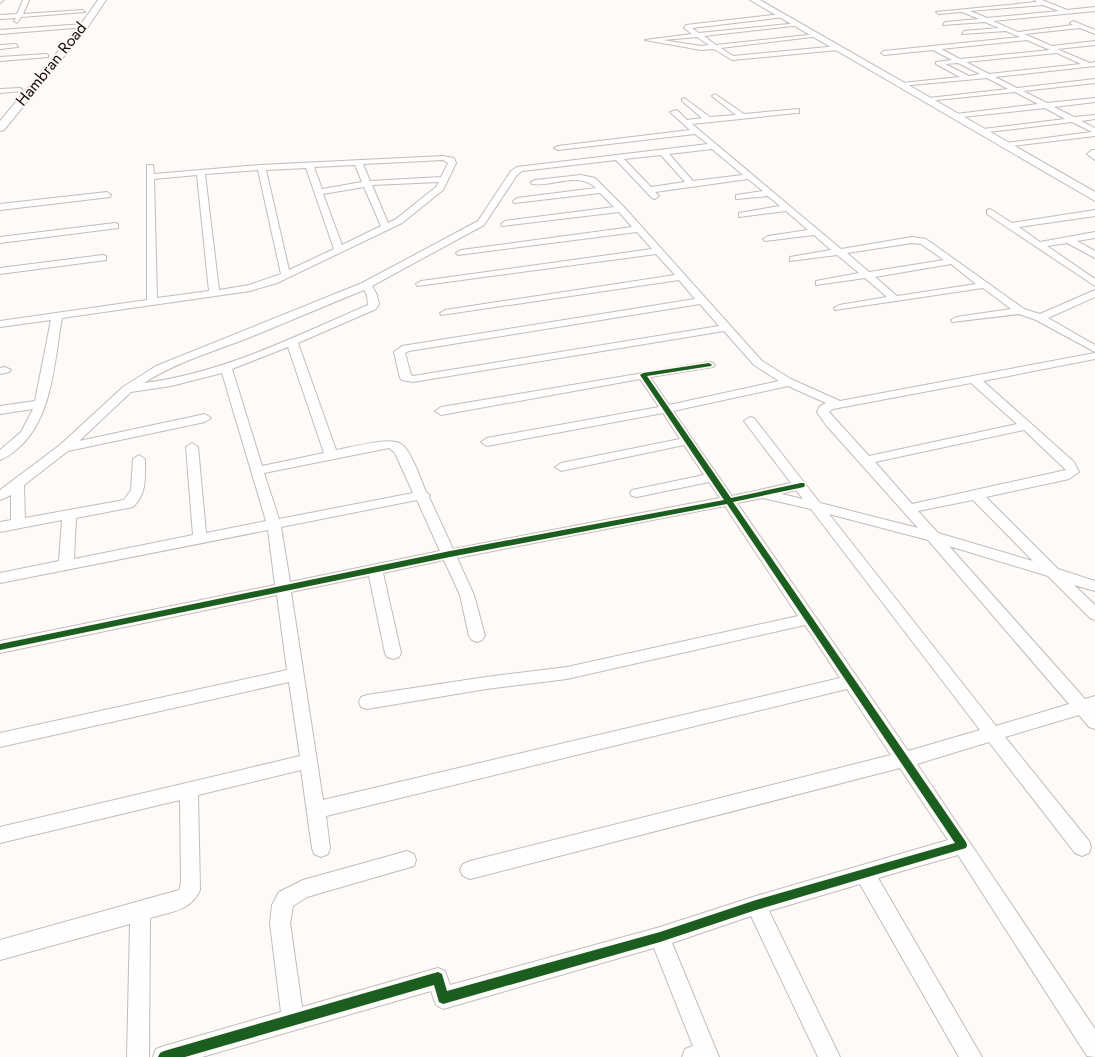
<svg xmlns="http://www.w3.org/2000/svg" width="1095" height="1057" viewBox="0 0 1095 1057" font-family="Jost,sans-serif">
<rect width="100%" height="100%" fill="#fdfaf8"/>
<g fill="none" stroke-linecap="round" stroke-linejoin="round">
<defs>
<path id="street" d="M0,0h4l-4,3z
M23,0h6l-6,14 59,-4 3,2 -64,5 -4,6 -3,-2 2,-3 -16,1v-4l17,-1z
M1034,0h8l25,10 28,-3v4l-102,10 25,11 55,-7 -3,-2 3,-2 22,9v4l-15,-6 -56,6 28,12 43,-5v4l-38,4 33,14 5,-1v4l-100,11 22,11 78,-9v4l-72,8 24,12 48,-5v4l-41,5 20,10 21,-2v4l-14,2 14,7v8l-91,11 -1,-2 4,-2 85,-11 -20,-10 -92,11v-4h3l82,-10 -20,-11 -92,10v-4h3l82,-10 -23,-12 -88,9v-2l2,-1 79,-9 -21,-11 -87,8 -1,-1 3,-2 58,-6 -24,-13v-2l16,-2 -19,-10 -49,5 -3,-2 3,-2 136,-14 -14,-6 -44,3 2,-3 35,-3 -14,-6 -42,3 2,-3 34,-3 -17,-7 -23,2 -3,-2 101,-10zM1043,5l16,6 -72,7 -17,-7zM1027,40l23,10 -90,9 -19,-10zM1057,53l24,11 -92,10 -23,-12zM958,63l22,11 -11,2 -24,-12z
M782,14l2,3 -92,11 7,5 99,-10 3,2 -97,11 12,9 101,-11 3,2 -99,12 12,8 105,-10 3,2 -3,2 -106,10 -18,-11 -13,1 -56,-10 47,-6 -8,-6 2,-3zM697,37l12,8 -8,1 -38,-6z
M84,24l2,3 -86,7v-4z
M16,44l2,3 -18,2v-4z
M46,54l2,1v2l-48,4v-4z
M20,88l2,1v2l-22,2v-4z
M715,94l29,20 55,-5v4h-3l-104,11 149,125 71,-12 14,2 98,70 16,5 55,-24v7l-47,21 47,27v7l-59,-32 -17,-6 -67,8 -1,-2 5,-3 55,-8 -28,-21 -148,22 -1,-2 5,-3 48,-8 -22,-19 -49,7v-4l43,-8 -22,-18 -47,6v-4l41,-7 -17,-15 -49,6 -2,-2 5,-3 40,-6 -22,-19 -47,6v-4l41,-7 -12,-10 -32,3v-4l27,-4 -15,-12 -93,13 4,4 -4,3 -3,-1 -36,-38 -94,11 -5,4 -33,50 -112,61 5,9 2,9 -3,5 -78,34 38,107c14,-2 53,-14 65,-6 10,6 20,36 25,48l4,3 -1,2 24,52 267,-51 -11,-16 -72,15 -5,-1 -2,-3 2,-3 72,-15 -20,-30 -123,26 -6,-4 6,-4 119,-24 -17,-26 -176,33 -6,-4 6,-4 172,-31 -19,-28 -199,36 -6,-4 6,-4 268,-45 4,1 2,2 -2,2 -63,10 19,28 110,-24 -25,-16 -30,-34 -311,51 -11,-2 -2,-2 -6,-26 8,-6 293,-47 -16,-19 -238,35 -1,-2 5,-3 230,-35 -19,-21 -239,32 -1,-2 5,-3 231,-32 -15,-17 -179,23 -2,-2 5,-3 171,-23 -13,-15 -117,14 -1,-2 4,-3 109,-14 -14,-14 -86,10 -1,-2 4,-3 79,-10c-18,-17 -43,-1 -64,-4l-1,-2 4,-2 46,-5 14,3 29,29 138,154 29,18 49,22 255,-48v6l-112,22 91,81 5,10 -10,7 -83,18 72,72 37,12v10l-21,-6 21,20v15l-5,-2 -42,-42 -99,-30 136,153 10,-3v33l-6,-2 -10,-12 -74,22 84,104 2,6 -2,6 -7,3 -7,-3 -86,-111 -72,22 178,265v28l-8,-1 -129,-201 -80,23 104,179h-23l-99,-173 -91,27 71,146h-22l-67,-141 -79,27 47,114h-37l3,-8 8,-3 -39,-98 -211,61 -7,-4 -5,-14 -229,66h-49l3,-8 8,-3 117,-34 -11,-89 2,-18 7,-13 24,-12 104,-29 7,3 2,6 -2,6 -107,31 -14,9 -3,17 12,84 136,-39 7,3 5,14 210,-58 96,-31 192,-56 -48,-72 -430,111 -7,-3 -3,-6 3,-6 7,-3 421,-106 -44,-66 -521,127 4,32 -2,6 -7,3 -7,-3 -2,-6 -11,-78 -103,25 2,95c-9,21 -30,22 -50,28l-1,139h-22l3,-133 -130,36v-20l179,-50 2,-7 -1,-83 -180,43v-16l300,-71 -11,-74 -289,65v-14l287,-63 -10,-75 -277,58v-12l275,-56 -7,-55 -268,53v-10l59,-12 3,-41 -62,12v-10l11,-2v-25l-11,5v-10l60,-45 63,-58 33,-21 206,-83 116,-62 33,-50 6,-4 191,-23 -13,-10 -137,16 -4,-2 4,-2 132,-16 -20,-18 7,-2 10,10 15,-2 -20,-17v-2l2,-1 26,19 26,-2 -23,-18 -1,-1zM712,149l31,26 -50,6 -24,-27zM661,155l24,27 -34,5 -27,-28zM912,243l9,1 23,16 -75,12 -22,-19zM951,264l25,20 -79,12 -22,-19zM364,290l3,5 1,10c-72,31 -145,68 -224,78 34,-22 72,-32 109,-47 37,-15 74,-31 111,-46zM700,304l19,22 -306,50 -2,-1 -6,-22 4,-2zM288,347l36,106 -62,13 -30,-97zM222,373l44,148 -60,12 -8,-86 -6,-4 -6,4 7,88 -119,24 2,-41 57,-11c14,-13 12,-30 12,-48l-6,-4 -6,4 -2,31 -7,10 -99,18 -1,-33 44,-34 137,-29 6,-4 -6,-4 -126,27 52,-49 40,-6zM971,383l46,41 -148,32 -40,-44 4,-3zM788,386l38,17 -6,3 -3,6 9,13 92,103 -98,-25 -66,-85 -4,-1 -6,4 47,62 -59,13 -59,-85zM1024,430l42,40 -154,34 -37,-42zM389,448l6,5 18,40 -134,26 -15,-46zM796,490l7,9 -22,-5zM763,498l48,11 169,221 -72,21 -171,-248zM417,500l23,51 -150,31 -9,-55zM973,500l60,61 -95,-28 -20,-22zM725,506l73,110 -231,51 -81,10 -119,18 -6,2 -2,5 2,5 6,2 119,-20 81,-10 238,-54 35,53 -517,122 -32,-208 78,-16 16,77 2,4 6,2 6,-2 2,-4 -18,-80 61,-13 16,35 9,41 3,4 5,2 5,-2 3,-4 -11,-41 -17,-37zM829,514l99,26 141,164 -73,22z
M1092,150h3v10l-8,-6z
M443,156l11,2 2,5 -13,27 -41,33 -125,60 -27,8 -188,27c-8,44 -9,102 -46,132 -5,4 -10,8 -16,10v-10l21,-18 12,-23 -33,5v-8l35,-5 16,-81 -51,7v-6l147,-21v-135h6l1,9 106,-9zM443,160l5,3 -7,14 -71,4 -7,-17zM355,165l7,17 -40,7 -8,-22zM306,168l28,81 -45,21 -23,-100zM258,170l23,104 -32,11 -30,5 -14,-116zM197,175l12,116 -52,7 -3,-119zM439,182l-3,5 -40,32 -8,4 -16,-38zM364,187l17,39 -39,19 -19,-51z
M107,192l4,3 -1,2 -110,13v-6z
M990,209l22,14 83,-13v6l-76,11 21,15 55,-10v6l-18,3 18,10v7l-28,-15 -20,3 48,33v7l-108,-72v-4z
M115,223l3,1v4l-118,15v-6z
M103,255l3,1v4l-106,14v-6z
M5,367l6,3 -2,2 -9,2v-6z"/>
<path id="secondary" d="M98,0h8l-19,28 -83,102 -4,1v-10l81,-97z
M750,0h10l335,192v9z"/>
</defs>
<use href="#street" stroke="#c2bcba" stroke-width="2"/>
<use href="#secondary" stroke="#c2bcba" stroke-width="2"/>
<use href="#street" fill="#fffefe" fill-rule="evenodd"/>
<use href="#secondary" fill="#fffefe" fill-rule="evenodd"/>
<defs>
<path id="cycleway" d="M709,363l3,2 -1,1 -64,10 84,122 70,-15h3l1,2 -1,2 -71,15 233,340 1,3 -1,3 -210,62 -96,32 -217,62 -4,-2 -5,-17 -249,72h-27l2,-4 4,-2 274,-79 4,2 5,17 213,-59 96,-32 199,-57 -228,-339 -277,53 -450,93v-6l450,-93 274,-51 -84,-125 3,-2z"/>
</defs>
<use href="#cycleway" stroke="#fef9f7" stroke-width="3"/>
<use href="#cycleway" fill="#1b5e20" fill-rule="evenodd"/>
</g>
<g text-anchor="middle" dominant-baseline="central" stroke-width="4" stroke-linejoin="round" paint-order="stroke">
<g font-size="16" fill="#130b08" stroke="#fef9f7">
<text transform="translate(51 64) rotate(-51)">Hambran Road</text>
</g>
</g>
</svg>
